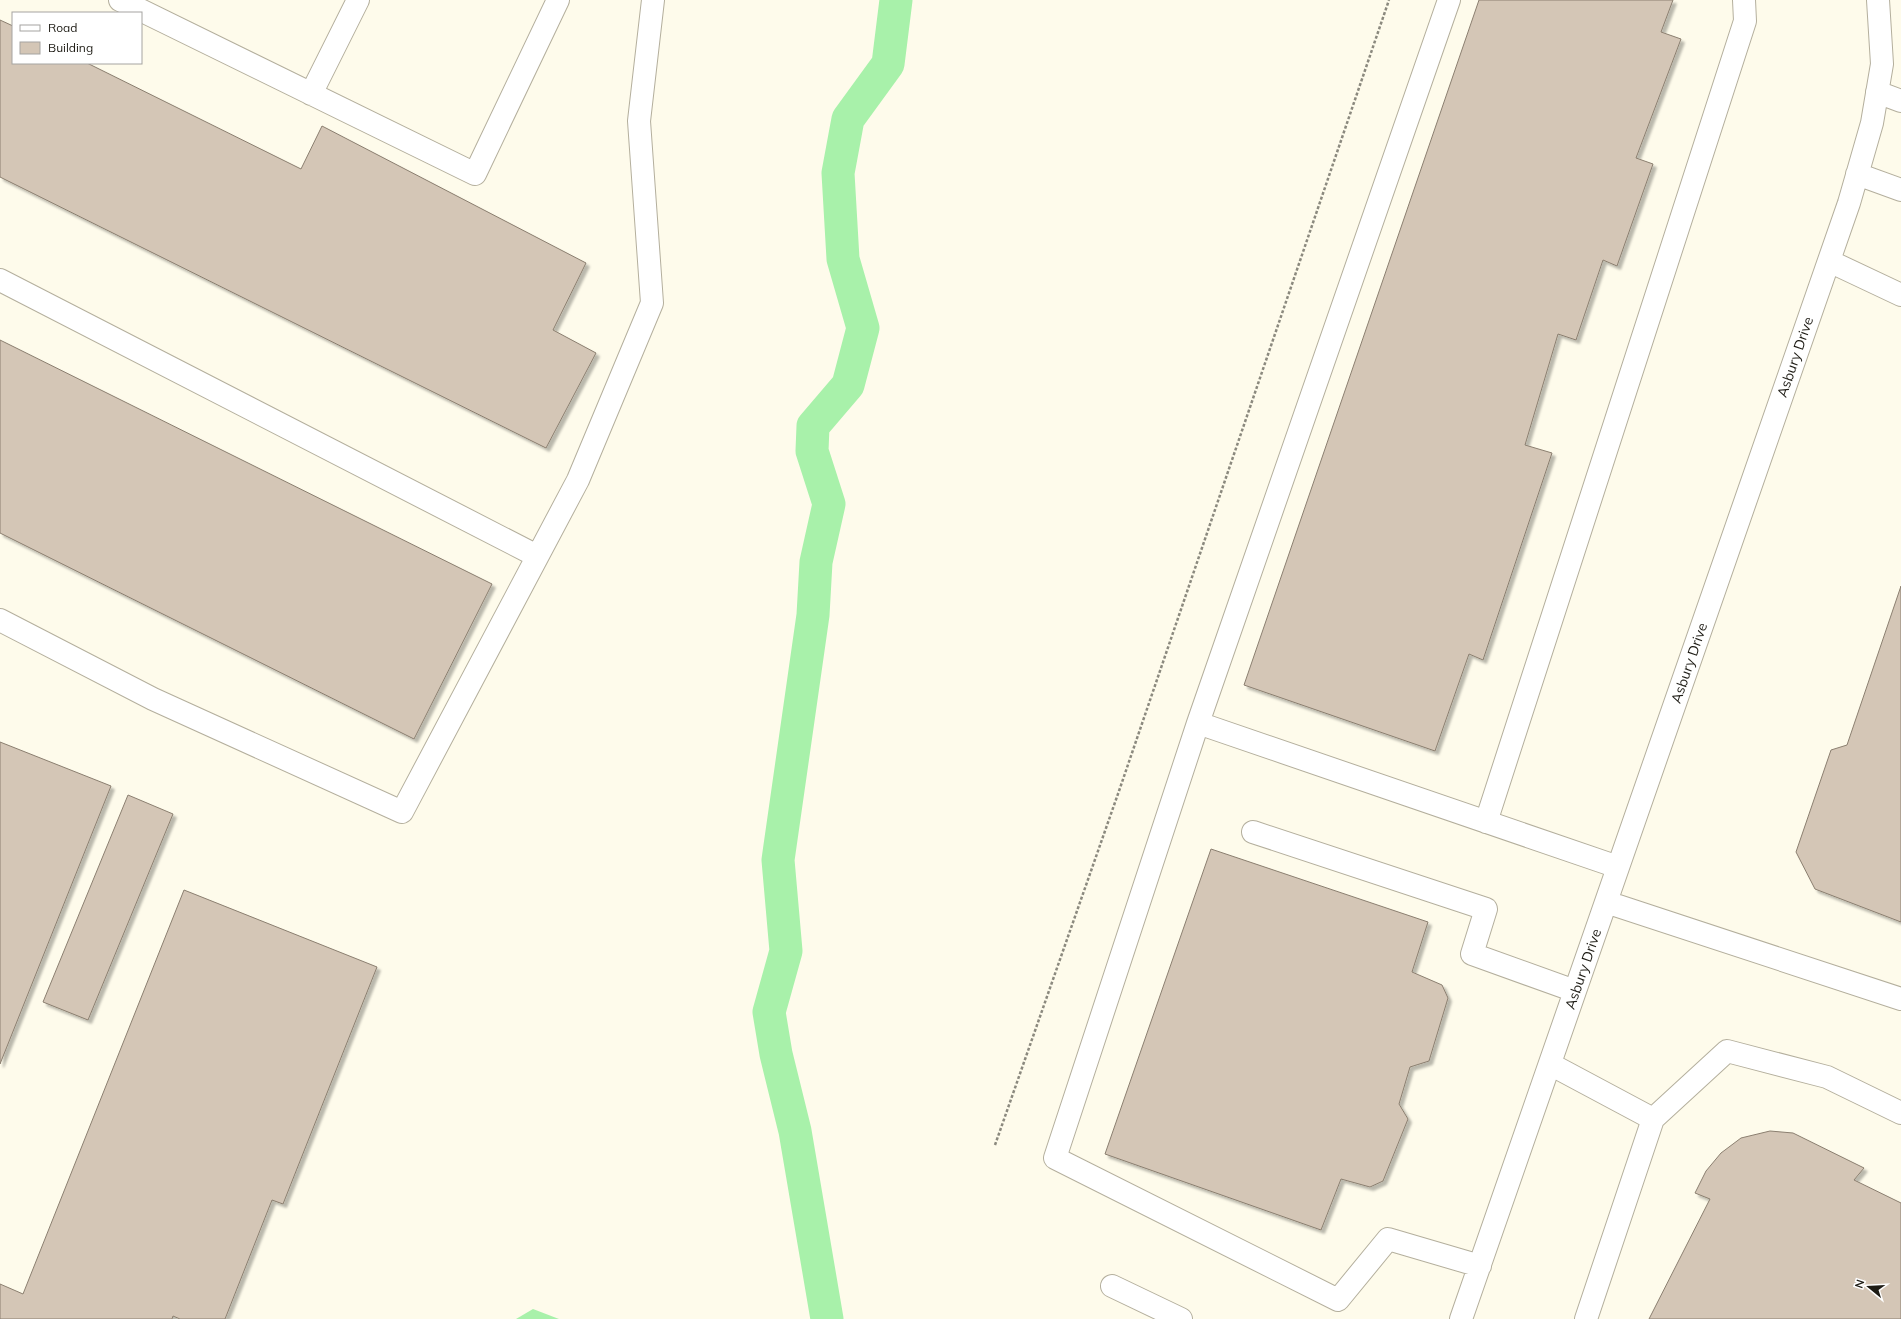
<svg xmlns="http://www.w3.org/2000/svg" width="1901" height="1319" viewBox="0 0 1901 1319" font-family="Mulish,sans-serif">
<defs>
<filter id="shadow"><feDropShadow dx="3.5" dy="3.5" stdDeviation="1" flood-color="#0004"/></filter>
</defs>
<rect width="100%" height="100%" fill="#fefbeb"/>
<path fill="#a8f1aa" d="M533,1309l26,10h-43z"/>
<g fill="none" stroke-linecap="round" stroke-linejoin="round">
<path stroke="#a8f1aa" stroke-width="33" d="M827,1319l-32,-188 -19,-77 -7,-42 17,-61 -8,-91 35,-245 3,-53 13,-58 -17,-53 1,-25 35,-41 15,-57 -20,-69 -5,-86 10,-54 40,-55 8,-64"/>
</g>
<path fill="#d4c6b6" stroke="#8b7f70" filter="url(#shadow)" d="M1479,0h194l-12,32 20,7 -45,119 17,6 -36,102 -14,-6 -27,80 -18,-6 -33,111 27,8 -69,207 -14,-6 -34,97 -191,-66z
M0,20l13,6v37h74l214,106 21,-43 264,137 -33,67 43,23 -50,95 -546,-271z
M0,340l492,244 -78,155 -414,-206z
M1901,586v336l-86,-33 -19,-37 35,-102 16,-5z
M0,742l111,44 -111,278z
M128,795l45,19 -85,206 -45,-18z
M1211,849l217,73 -16,50 30,13 6,13 -19,63 -19,6 -11,37 9,15 -25,62 -13,6 -29,-8 -20,51 -216,-76z
M184,890l193,77 -94,237 -11,-4 -47,119h-45l-7,-3 -1,3h-172v-35l23,10z
M1770,1131l23,2 71,35 -10,12 47,23v116h-252l61,-120 -15,-6 11,-22 15,-18 20,-15z"/>
<g fill="none" stroke-linecap="round" stroke-linejoin="round">
<defs>
<path id="minor" d="M120,0l355,174 83,-174
M1449,0l-251,723 -143,435 283,142 50,-61 92,27
M1877,92l24,9
M311,94l47,-94
M1857,174l44,16
M1829,261l72,34
M0,280l537,276
M0,620l153,79 249,113 176,-332 74,-177 -13,-182 14,-121
M1198,723l420,144
M1486,822l259,-801 -1,-21
M1253,832l233,77 -14,45 103,37
M1606,902l295,97
M1550,1064l103,55
M1112,1286l69,33
M1461,1319l388,-1116 23,-80 10,-59 -4,-64
M1586,1319l67,-200 74,-68 100,26 74,36"/>
</defs>
<use href="#minor" stroke="#b4af9d" stroke-width="24"/>
<path stroke="#8b897e" stroke-width="2.5" stroke-dasharray="3 2" stroke-linecap="butt" d="M995,1145l124,-354 270,-791"/>
<use href="#minor" stroke="#fff" stroke-width="22"/>
</g>
<g text-anchor="middle" dominant-baseline="central" stroke-width="3" stroke-linejoin="round" paint-order="stroke">
<g font-size="14" fill="#1d1b14" stroke="#fff">
<text transform="translate(1795 357) rotate(-71)">Asbury Drive</text>
<text transform="translate(1689 663) rotate(-71)">Asbury Drive</text>
<text transform="translate(1583 969) rotate(-71)">Asbury Drive</text>
</g>
</g>
<rect x="12" y="12" width="130" height="52" fill="#ffffff" stroke="#a5a4a1"/>
<rect x="20" y="25" width="20" height="6" fill="#ffffff" stroke="#a5a4a1"/>
<text x="48" y="32" font-size="12" fill="#1d1b14">Road</text>
<rect x="20" y="42" width="20" height="12" fill="#d4c6b6" stroke="#a5a4a1"/>
<text x="48" y="52" font-size="12" fill="#1d1b14">Building</text>
<g transform="translate(1869 1287) rotate(288)" stroke="#ffffff" stroke-width="3" paint-order="stroke">
<path d="M0-3L7 15L0 10L-7 15Z" fill="#1d1b14"/>
<text y="-6" font-size="11" font-weight="bold" text-anchor="middle" fill="#1d1b14">N</text>
</g>
</svg>
